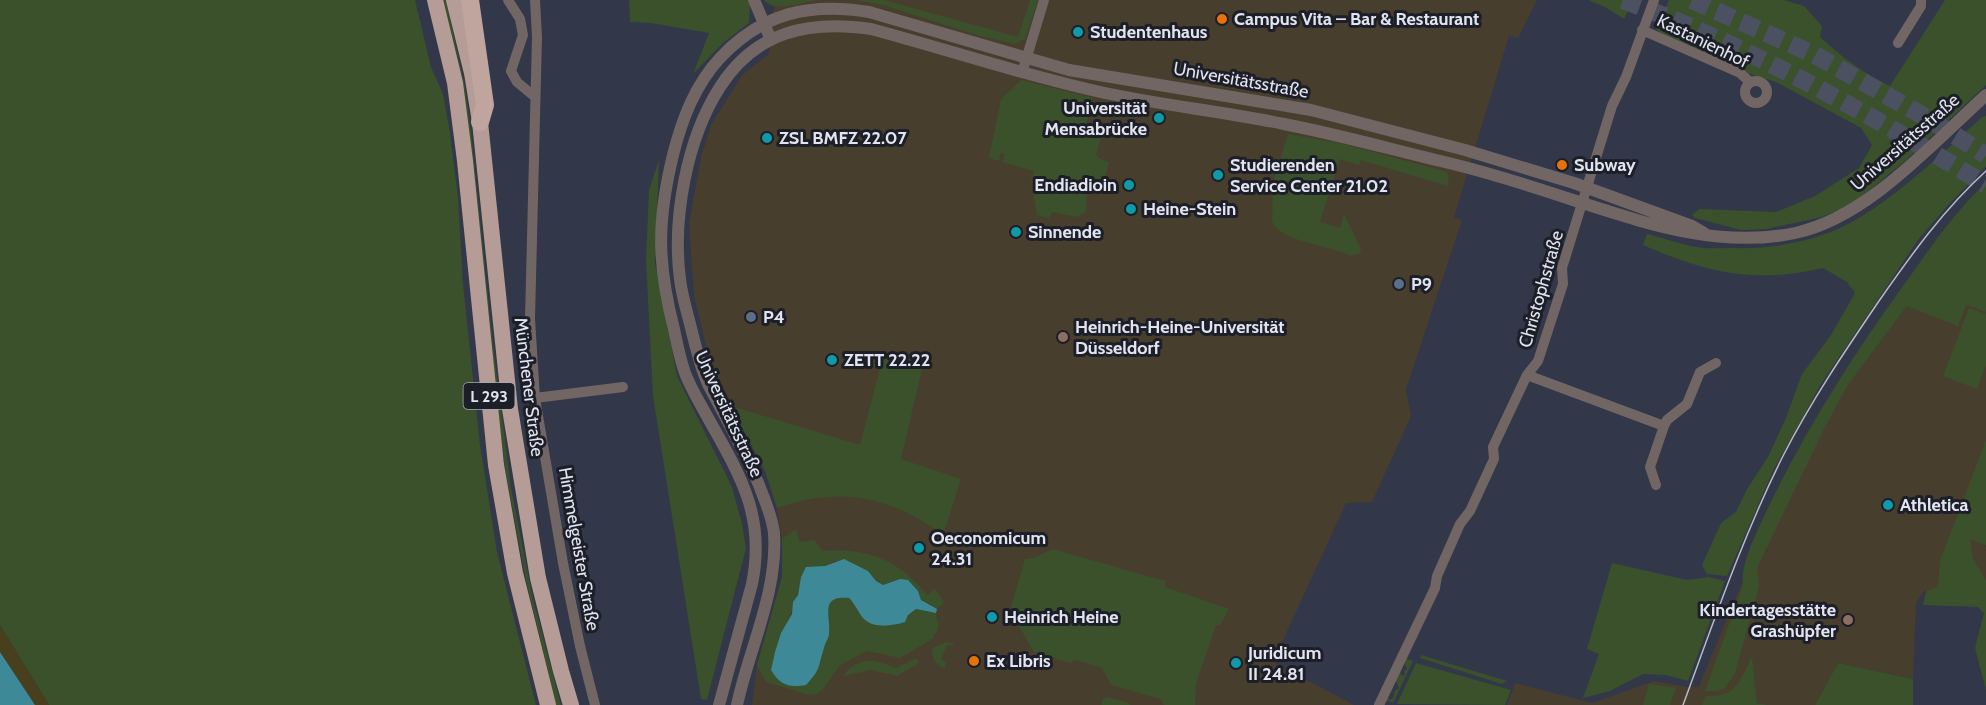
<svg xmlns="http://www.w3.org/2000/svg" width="1986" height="705" viewBox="0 0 1986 705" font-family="Cabin,sans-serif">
<rect width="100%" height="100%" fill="#323749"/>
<path fill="#483e2e" d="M775,0h762l-19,38 -9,-2 -55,181 8,3 -56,169 5,27 -39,86 -26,1 -73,159 81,43h-602l5,-40 25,-88v-38l-5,-31 -12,-37 -34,-65 -23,-52 -14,-58 -5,-72 12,-67 10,-32 31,-50 27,-21z
M1917,293l49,12 20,7v294l-51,-16 -11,1 -8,12 -3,76 -75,-16 -23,42h-46l-11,-2 -1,2h-250l8,-22 77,20 62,-22 34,6 11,-1 53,-127 87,-164z"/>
<path fill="#3a512b" d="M0,0h415l16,67 12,27 7,39 8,65 5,86 17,161 17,107 39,153h-487l-49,-80z
M442,0h4l19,87 6,44 22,213 18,144 22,111 28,106h-5l-30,-124 -20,-107z
M629,0h119l2,5 -1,18 -26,20 -30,31 16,-41 -58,-10 -21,-1z
M764,0h53c-16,2 -41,14 -53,0z
M856,0h28l134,37 12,-37h8l-13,39 -10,5 -35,-8 -97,-31z
M1588,0h45l-9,19 -19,-12z
M1669,0h115l20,6 18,20 -2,11c22,20 44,37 70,49l55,-86h41v85l-81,76 -54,44 -29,12 -56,12 -25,1 -46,-12 -3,-3 7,-6 77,3 39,-16 44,-28 13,-23 -11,-17 -85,-46 -29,-9 -84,-38 -7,-6z
M1021,80l72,18 -8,31 18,3 -7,23 2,1v2l11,4c-6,20 -2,22 -22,29l-1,20 -8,6 -26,-5 -3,6 -12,-3 -6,-34 3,-10 -32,-9 3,-7 -2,-2 -3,1 -1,7 -10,-3 12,-59z
M1986,116v50l-37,38 -31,36 -97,144 -47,85 -47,107 -20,-2 -5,-9 19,-42 15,-11 11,-23 21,-32 18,-39 16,-44 29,-39 24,-42 -8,-11 -24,-14c-70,16 -116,5 -180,-23l4,-11c16,4 33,10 49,13 12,2 25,1 37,1 32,1 65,-4 95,-15 49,-17 115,-80 154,-116z
M1288,134l56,10 103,28 2,6 -2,8 -86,-26 -2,5 -19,-6 -20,63 20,6 4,-14 17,35 -1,4 -9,3c-20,-11 -72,-14 -79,-35l1,-39z
M659,160l-4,103 22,113 55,111 10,37 4,24 -39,152 -6,-1 -48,-303 -7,-135 3,-71z
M1986,183v129l-20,-7 -8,21 -51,-20 -60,80 -24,45 -66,137 2,19 -24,86 -10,15 -7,3h-13l38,-106c-3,-21 14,-53 23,-73 38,-80 85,-154 137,-226 25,-35 51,-74 83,-103z
M1969,308l17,6v51l-9,24 -34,-13z
M883,357l39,12 -21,90 60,20 -18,56c-53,-39 -103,-49 -166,-27l-12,-37 -34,-65 129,39z
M1986,440v105l-16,-6 3,20 13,21v110l-11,-42 9,-35 -6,-6 -55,-2 3,-14 11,-4 1,-4 2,-22z
M796,529l4,13 14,-2 9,11c45,-3 75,8 104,44l8,-6 9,13 -7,7 -16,-9 -3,-9 -18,-12 -17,6 -7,-4 -8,-10 -10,-5 -23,-5 -34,16c-5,33 -23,59 -30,93l50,-7c1,-5 1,-10 3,-15 1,-4 5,-9 5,-13 2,-17 -12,-40 20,-37l11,16 18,12 17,-1 21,-16 20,4c1,10 6,16 -3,23l1,2 -34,20 -33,-7 -27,14 -17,24 -8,6 -9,-1 -40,-12 -9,-17 25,-88v-38z
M1053,549l112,32v6l64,22 -9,16h-4l-20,59 -1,21h-31l-3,-6 -50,-14 -9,-17 -26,-8 -6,3 -36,-11 -24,-41 15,-52 9,-1z
M1612,563l75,17 22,-3 16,4 -37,100 -22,-6 -23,-1 -33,17 -27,7 16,-44 -12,-5z
M946,642l8,2 -1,2 -6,-1 -6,14 5,4 -1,5c-10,-3 -13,-9 -13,-20z
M1421,655l86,26 -5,3 -82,-26z
M1752,657l5,46 12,2h-67l4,-9c32,0 32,-13 46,-39z
M917,658l2,5 -22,13 -26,-6 -28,6c16,-21 32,-17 53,-8z
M1405,658l8,3 -20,42 -7,-3 1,-5 3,5 3,-2 2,-7 4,-3 -4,-9 4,-9 3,6 3,-2 -1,-3 3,-2 -3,-8z
M1416,663l95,27 -6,15 -108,-1z
M1838,663l75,16v26h-98z
M1649,684l27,4 -6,17h-27z
M1107,697l22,6 1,2h-29l2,-6z"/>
<path fill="#483f1f" d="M0,625l49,80h-14l-35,-53z"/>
<path fill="#3d8998" d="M844,559l24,12 8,10 7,4 17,-6 8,1 10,11 3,9 16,9 -1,4 -20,-4 -8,6 -3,7c-13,4 -32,7 -42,-4 -5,-6 -8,-14 -14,-20 -30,-3 -18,18 -20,36 0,4 -4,9 -5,14 -6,19 -3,21 -18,37 -17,3 -26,0 -35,-15l4,-18 6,-19 11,-19 1,-12 5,-7 3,-18 5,-10 19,-1z
M0,652l35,53h-35z"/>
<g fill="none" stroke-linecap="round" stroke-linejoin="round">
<path stroke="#4c5162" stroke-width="18" stroke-dasharray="18 9" stroke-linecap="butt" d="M1623,0c128,47 247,114 363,185
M1692,0l123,55 112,63 59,37"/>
<path stroke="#716664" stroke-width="10" d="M508,0l12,19 3,16 -12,36 6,11 18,15
M535,0l2,37 -7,282 5,79 28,165 17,83 15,59
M1642,30l98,43 10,9
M1898,43l23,-37v-6
M1022,73l22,-73
M1745 92a11 11 0 1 1 22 0a11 11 0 1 1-22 0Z
M1527,375l137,51 -14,41 6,18
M535,398l88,-11
M1664,426l3,-6 20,-16 13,-32 16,-9
M1379,705l56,-117 2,-12 23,-52 10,-13 24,-52 -1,-12 34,-72 11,-14 25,-77 -1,-16 50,-162 14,-29 28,-77"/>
<path stroke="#716664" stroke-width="12" d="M754,0l17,40
M719,705l33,-121c14,-68 -12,-109 -44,-166 -8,-15 -17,-29 -23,-45 -5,-14 -8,-29 -11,-44 -17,-66 -17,-108 -1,-174 9,-36 22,-70 47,-97 42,-45 90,-56 149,-46l200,58 242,40 154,40 109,33 118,43 12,7
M737,705c12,-56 41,-113 37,-172 -2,-17 -9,-32 -15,-48 -14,-33 -32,-65 -49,-97 -9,-17 -13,-37 -18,-56 -4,-17 -10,-35 -12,-53 -8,-61 7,-141 40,-192 36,-56 89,-67 151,-58 75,20 149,45 225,62 62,14 125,20 188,33 57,11 113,27 169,40 40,10 81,23 120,36 72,23 145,49 222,33 72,-15 138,-90 191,-138"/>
<path stroke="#b59c96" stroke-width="16" d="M435,0l20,83 10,78 31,304 19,108 33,132
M454,0l18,73 8,49 30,287 28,169 23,93 10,34"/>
<path stroke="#c0a59f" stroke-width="18" d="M470,0l15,105 -5,17"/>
<path stroke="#b7bac8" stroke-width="1.5" d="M1683,705c31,-84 60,-169 100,-249 28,-55 62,-105 96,-155 32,-46 65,-92 107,-130"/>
</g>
<g fill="#e8710a" stroke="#1c1f27" stroke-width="2">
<circle cx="1222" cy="19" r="6"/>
<circle cx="1562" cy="165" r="6"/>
<circle cx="974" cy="661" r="6"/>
</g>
<g fill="#0f9aa8" stroke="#1c1f27" stroke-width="2">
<circle cx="1078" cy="32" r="6"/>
<circle cx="1159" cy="118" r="6"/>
<circle cx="767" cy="138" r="6"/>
<circle cx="1218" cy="175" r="6"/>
<circle cx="1129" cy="185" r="6"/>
<circle cx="1131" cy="209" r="6"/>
<circle cx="1016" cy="232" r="6"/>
<circle cx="832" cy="360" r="6"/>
<circle cx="1888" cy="505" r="6"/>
<circle cx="919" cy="548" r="6"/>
<circle cx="992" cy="617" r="6"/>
<circle cx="1236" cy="663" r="6"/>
</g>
<g fill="#5c6f8a" stroke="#1c1f27" stroke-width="2">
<circle cx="1399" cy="284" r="6"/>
<circle cx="751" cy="317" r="6"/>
</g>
<g fill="#8d6e63" stroke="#1c1f27" stroke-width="2">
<circle cx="1063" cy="337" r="6"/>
<circle cx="1848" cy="620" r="6"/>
</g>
<g text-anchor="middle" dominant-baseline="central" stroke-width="6" stroke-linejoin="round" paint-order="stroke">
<rect fill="#1c1f27" stroke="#a7aab4" stroke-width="1.5" x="463.5" y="383" width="51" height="26" rx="4.5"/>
<g font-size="16" font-weight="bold" fill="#e2e5f1">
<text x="489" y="396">L 293</text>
</g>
<g font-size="18" font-weight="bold" fill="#e2e5f1" stroke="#1c1f27" text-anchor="start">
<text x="1234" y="19">Campus Vita – Bar &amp; Restaurant</text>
<text x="1090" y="32">Studentenhaus</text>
<text x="1147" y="108" text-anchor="end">Universität<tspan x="1147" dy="21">Mensabrücke</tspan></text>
<text x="779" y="138">ZSL BMFZ 22.07</text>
<text x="1230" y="165">Studierenden<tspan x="1230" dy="21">Service Center 21.02</tspan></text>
<text x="1574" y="165">Subway</text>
<text x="1117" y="185" text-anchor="end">Endiadioin</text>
<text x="1143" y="209">Heine-Stein</text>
<text x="1028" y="232">Sinnende</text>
<text x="1411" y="284">P9</text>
<text x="763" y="317">P4</text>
<text x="1075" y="327">Heinrich-Heine-Universität<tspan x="1075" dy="21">Düsseldorf</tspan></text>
<text x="844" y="360">ZETT 22.22</text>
<text x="1900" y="505">Athletica</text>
<text x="931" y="538">Oeconomicum<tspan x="931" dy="21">24.31</tspan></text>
<text x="1836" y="610" text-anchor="end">Kindertagesstätte<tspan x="1836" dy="21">Grashüpfer</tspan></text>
<text x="1004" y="617">Heinrich Heine</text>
<text x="1248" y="653">Juridicum<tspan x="1248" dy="21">II 24.81</tspan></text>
<text x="986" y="661">Ex Libris</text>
</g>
<g font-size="18" fill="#e2e5f1" stroke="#1c1f27">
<text transform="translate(1703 41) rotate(26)">Kastanienhof</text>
<text transform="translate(1241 80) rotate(10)">Universitätsstraße</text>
<text transform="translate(1905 142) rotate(-41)">Universitätsstraße</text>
<text transform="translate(1541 289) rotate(-74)">Christophstraße</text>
<text transform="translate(529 387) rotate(83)">Münchener Straße</text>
<text transform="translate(729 414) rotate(65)">Universitätsstraße</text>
<text transform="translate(579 549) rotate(80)">Himmelgeister Straße</text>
</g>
</g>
</svg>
